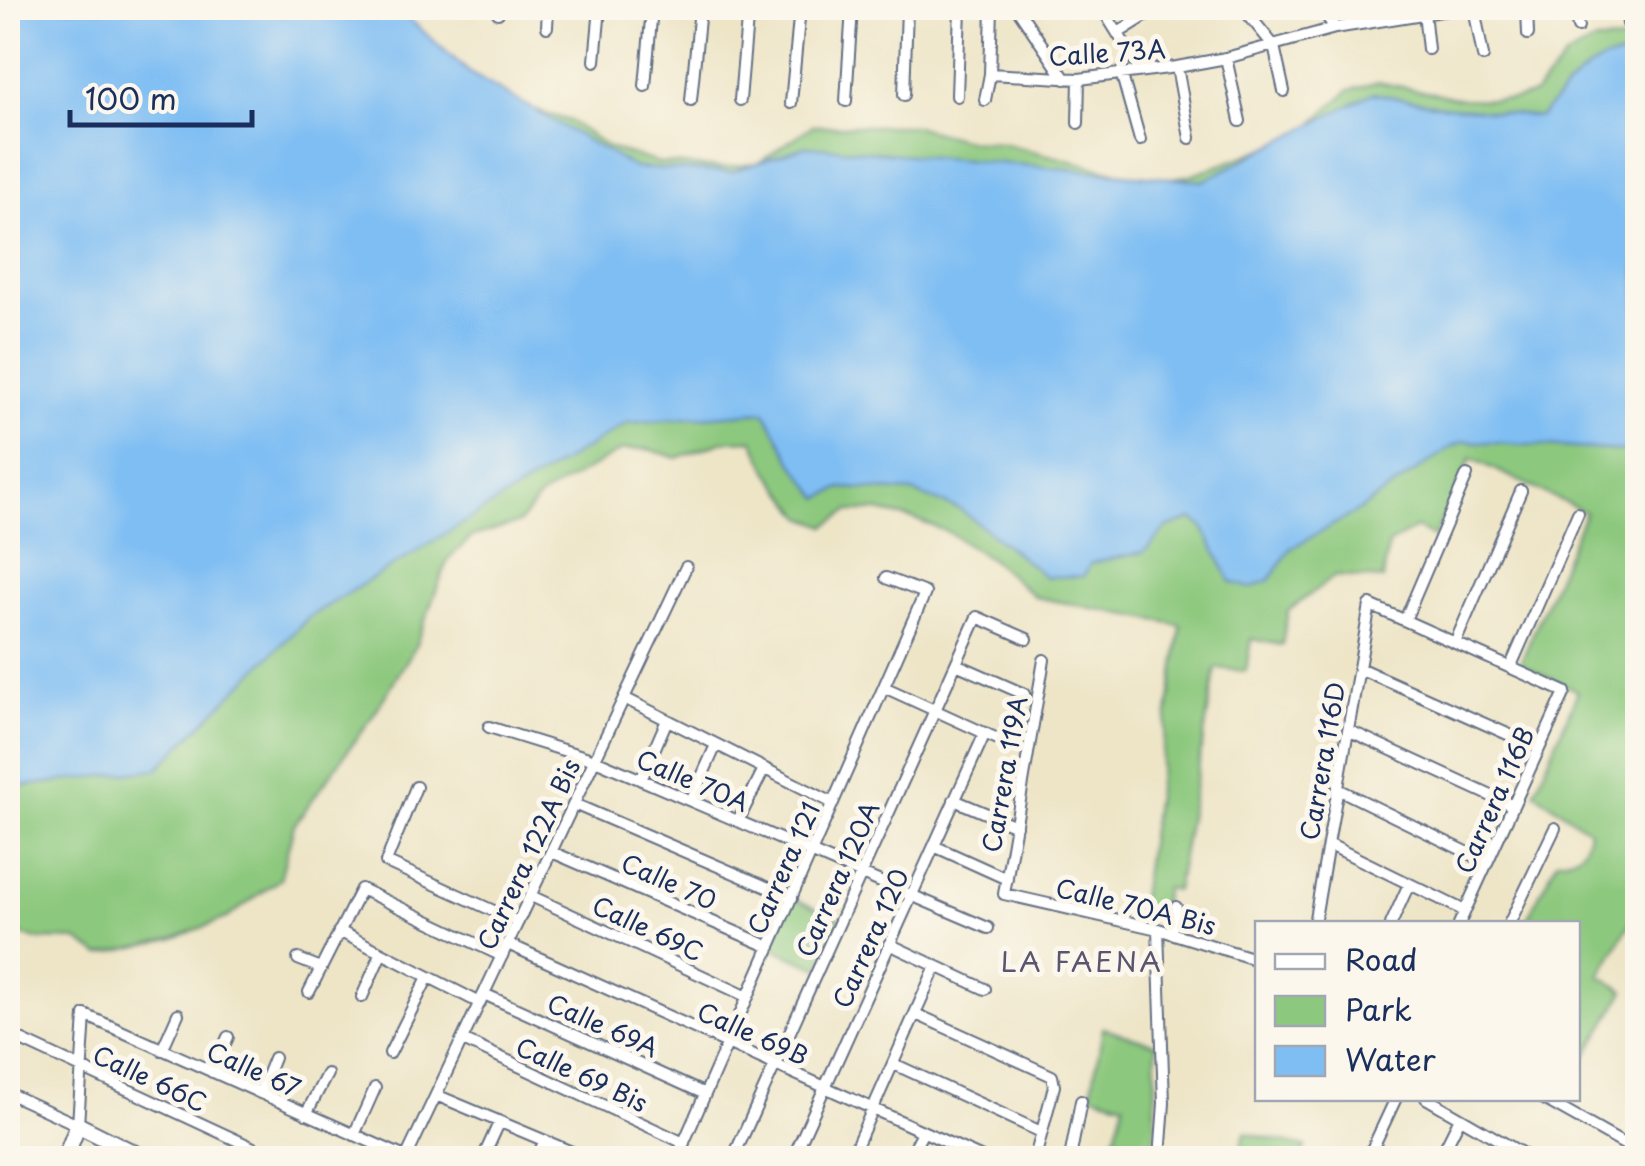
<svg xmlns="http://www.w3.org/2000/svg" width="1645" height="1166" viewBox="0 0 1645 1166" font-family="'Playpen Sans',sans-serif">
<rect width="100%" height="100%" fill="#fbf7ec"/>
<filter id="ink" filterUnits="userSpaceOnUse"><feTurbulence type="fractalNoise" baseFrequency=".01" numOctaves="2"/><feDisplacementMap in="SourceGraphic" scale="20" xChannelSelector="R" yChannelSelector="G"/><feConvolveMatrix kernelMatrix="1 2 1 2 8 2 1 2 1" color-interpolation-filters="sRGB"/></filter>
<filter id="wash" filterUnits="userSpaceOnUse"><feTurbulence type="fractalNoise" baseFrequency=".0048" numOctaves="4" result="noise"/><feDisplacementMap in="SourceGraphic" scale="40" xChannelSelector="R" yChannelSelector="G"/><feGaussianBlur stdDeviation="2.25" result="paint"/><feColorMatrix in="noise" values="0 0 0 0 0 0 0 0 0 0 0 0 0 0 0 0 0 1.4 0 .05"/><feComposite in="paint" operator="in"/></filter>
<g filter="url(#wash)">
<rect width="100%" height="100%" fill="#eee5c7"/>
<path fill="#8cc87d" stroke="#547c6e" stroke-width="2.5" d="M8,8l523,101 39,12 39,27 50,15 63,5 36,-5 54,-37h102l57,15 31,2 148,38 43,-6 106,-39 50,-46 29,-8 85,17 49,1 23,-6 31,-37 28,-15 43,-1v870l-37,65 25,15 -47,78v-145l-53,-1 32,-63c23,-2 28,-8 32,-30l-54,-38 43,-101 -58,-27 65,-152 -114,-54 -37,79 -18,-9 -28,17 -5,34 -48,-3 -47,35 -6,34 -31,-6 -5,32 -30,-3 -40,222 -11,-2 -4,28 -22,-5 42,-286 -146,-28 -43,-37 -44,-28 -34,-13 -36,-8h-29l-23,15 -23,-9 -34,-45 -16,-32 -29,1 -47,17 -29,-9 -26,1 -81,46 -22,27 -46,13 -25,23 -33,88 -43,70 -78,108 -14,54 -53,39 -55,21 -72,16 -23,-15 -41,-1 -28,-7z
M792,898l49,21 -22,49 -49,-21z
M1103,1028l53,16 -1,114h-46l15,-55 -33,-9z
M1245,1133l61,14 -6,11h-63z"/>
<path fill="#7fbef3" stroke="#4d76a8" stroke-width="2.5" d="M8,8h389l73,65 165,95 96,4 76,-26 396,35 170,-88 70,13 97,11c26,-28 55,-69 97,-59v394l-172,-11 -14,6 -93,64 -68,38 -20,31 -20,8 -19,-6 -28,-55 -11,-8 -24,8 -24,25 -53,11 -7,13 -38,1 -86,-68 -48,-17 -71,-4 -21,10 -27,-35 -28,-51 -138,11 -318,194 -152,152 -149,19z"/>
</g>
<g filter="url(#ink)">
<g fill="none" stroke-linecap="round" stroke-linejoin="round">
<defs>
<path id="street" d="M1017,8l48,71
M1102,8l39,63
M1243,8l31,38 10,45
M1321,8l14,20
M1474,8l9,48
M1527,8l1,26
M1574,8l4,19
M1626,8l2,16
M1424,12l4,37
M498,13v-5
M547,27l1,-19
M1118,33l40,-25
M1226,58l14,63
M595,61l5,-53
M1177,67l13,71
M1121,72l19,68
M990,74l89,5 98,-12 49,-9 109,-30 125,-20
M645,86l7,-78
M904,95l3,-87
M957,96l3,-88
M691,100l9,-92
M740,100l8,-92
M985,100l5,-26 2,-66
M846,101l6,-93
M791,103l9,-95
M1078,123l1,-44
M1405,620l62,-145
M1455,643l66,-152
M1044,660l-40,234 154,35 100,31
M956,664l68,30
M1359,668l180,80
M1510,668l68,-155
M884,687l131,60
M624,698l209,105
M489,727l106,33 393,168
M1348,730l165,76
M641,780l26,-60
M416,787l-30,75 132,60
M1338,789l149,73
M954,800l62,26
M691,801l25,-56
M574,804l218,94
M738,821l26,-52
M1328,844l137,67
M934,846l73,33
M552,852l218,95
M531,896l217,101
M1314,924l56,-319 195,87 -106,232
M1391,924l18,-40
M1509,924l46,-96
M1158,929l6,174 -4,55
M339,931l141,72
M1171,933l5,-26
M508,944l474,214
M889,944l96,45
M298,959l23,9
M309,992l52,-103 141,67
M484,994l221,100
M362,997l19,-43
M916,1014l136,62 2,10 -19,72
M8,1034l267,124
M463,1040l221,103
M162,1050l16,-36
M390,1053l38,-76
M894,1064l147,68
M212,1072l16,-35
M8,1093l70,32 7,-110 322,143
M260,1093l14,-35
M436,1095l150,63
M1426,1098l104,60
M1542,1098l96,54
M306,1114l21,-40
M354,1135l21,-47
M8,1154l8,4
M406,1158l280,-591
M483,1158l16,-35
M536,1158l8,-15
M677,1158l248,-565 -39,-15
M733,1158l244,-541 50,22
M793,1158l192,-425
M851,1158l85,-192
M909,1158l14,-26
M1070,1158l11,-57
M1368,1158l28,-60
M1440,1158l20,-40"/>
<path id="secondary" d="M65,1158l13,-33 66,33"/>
</defs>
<use href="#street" stroke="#656f83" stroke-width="14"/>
<use href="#secondary" stroke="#656f83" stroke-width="19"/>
<use href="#street" stroke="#fff" stroke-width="10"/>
<use href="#secondary" stroke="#fff" stroke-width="15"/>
</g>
</g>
<g text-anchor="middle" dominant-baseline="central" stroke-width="10" stroke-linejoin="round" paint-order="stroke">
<g font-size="25" fill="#1b2f5e" stroke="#fbf7ec">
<text transform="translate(1107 52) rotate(-4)">Calle 73A</text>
<text transform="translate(1322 761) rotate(-80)">Carrera 116D</text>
<text transform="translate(1004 774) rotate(-80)">Carrera 119A</text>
<text transform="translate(693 780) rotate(23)">Calle 70A</text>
<text transform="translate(1494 800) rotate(-66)">Carrera 116B</text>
<text transform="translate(528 854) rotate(-65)">Carrera 122A Bis</text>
<text transform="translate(783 868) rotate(-66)">Carrera 121</text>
<text transform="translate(837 879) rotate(-66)">Carrera 120A</text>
<text transform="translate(669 881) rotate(24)">Calle 70</text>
<text transform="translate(1136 906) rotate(14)">Calle 70A Bis</text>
<text transform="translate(648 928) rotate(25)">Calle 69C</text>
<text transform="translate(870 938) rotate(-66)">Carrera 120</text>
<text transform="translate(603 1025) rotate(24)">Calle 69A</text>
<text transform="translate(753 1033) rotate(24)">Calle 69B</text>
<text transform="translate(254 1069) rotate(24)">Calle 67</text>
<text transform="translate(582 1074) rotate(25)">Calle 69 Bis</text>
<text transform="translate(150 1078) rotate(25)">Calle 66C</text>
</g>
<g font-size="28" letter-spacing="2.5" fill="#5c556f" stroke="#fbf7ec">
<text x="1082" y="960">LA FAENA</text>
</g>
</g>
<rect width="1645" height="1166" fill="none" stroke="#fbf7ec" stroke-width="40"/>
<rect x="1255" y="921" width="325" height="180" fill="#fbf7ec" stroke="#a1a7b3" stroke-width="2.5"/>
<rect x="1275" y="954" width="50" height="15" fill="#ffffff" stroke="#a1a7b3" stroke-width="2.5"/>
<text x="1345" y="971" font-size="30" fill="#1b2f5e">Road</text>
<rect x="1275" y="996" width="50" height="30" fill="#8cc87d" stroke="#a1a7b3" stroke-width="2.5"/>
<text x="1345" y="1021" font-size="30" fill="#1b2f5e">Park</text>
<rect x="1275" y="1046" width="50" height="30" fill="#7fbef3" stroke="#a1a7b3" stroke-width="2.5"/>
<text x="1345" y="1071" font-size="30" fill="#1b2f5e">Water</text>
<path d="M70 110v15h182v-15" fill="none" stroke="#1b2f5e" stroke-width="5"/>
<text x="85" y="110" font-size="30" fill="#1b2f5e" stroke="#fbf7ec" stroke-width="8" paint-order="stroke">100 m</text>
</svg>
